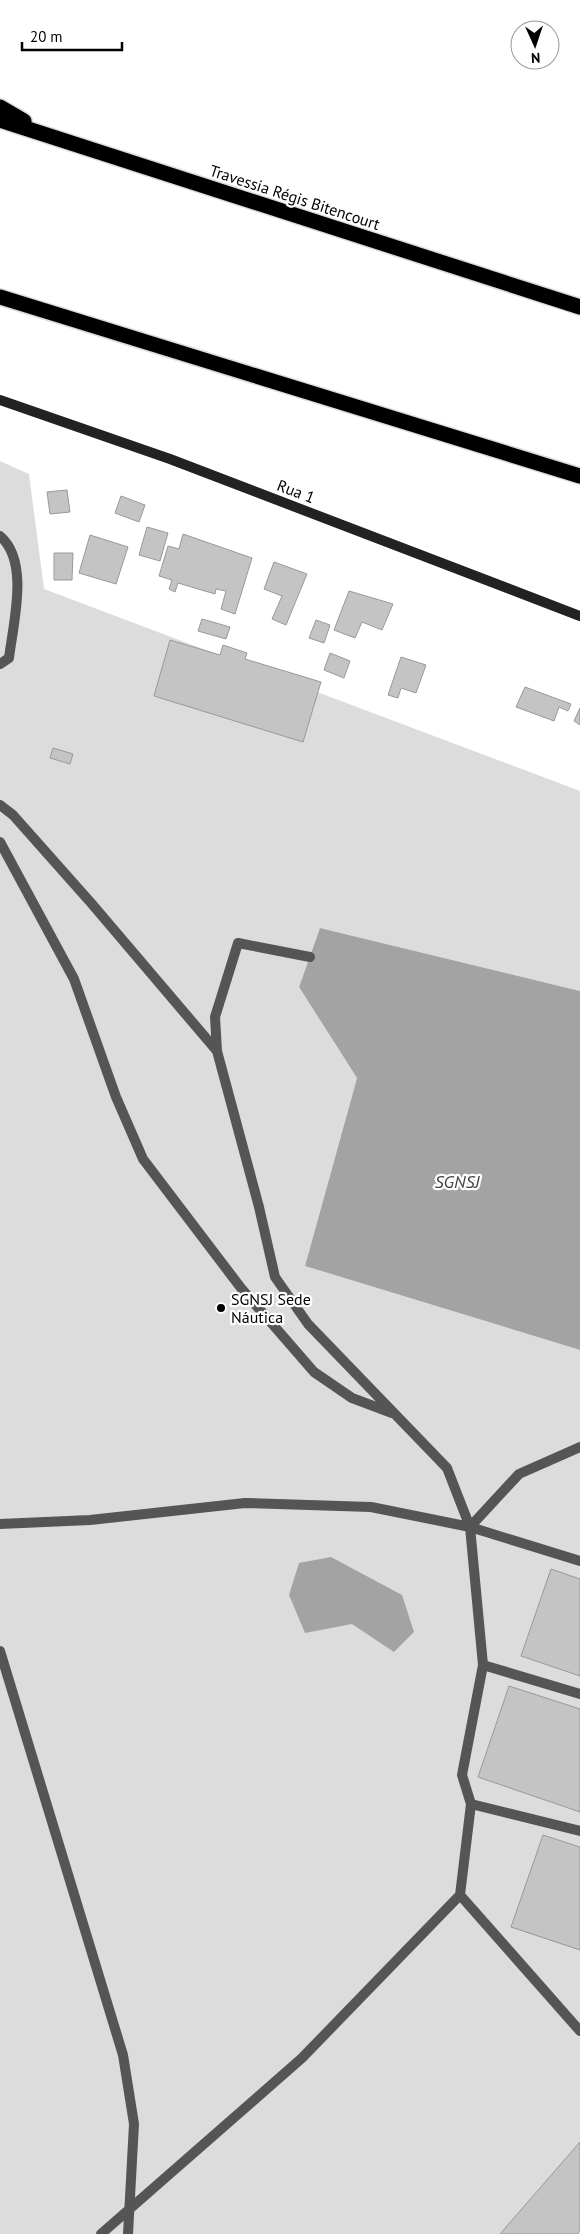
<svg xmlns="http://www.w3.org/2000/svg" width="580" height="2234" viewBox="0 0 580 2234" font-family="'PT Sans',sans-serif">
<rect width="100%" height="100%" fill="#fff"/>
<path fill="#dcdcdc" d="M0,461l29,13 15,115 536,202v200l-260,-63 -21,59 58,91 -52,188 275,84v884h-580z"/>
<path fill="#a3a3a3" d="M320,928l260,63v359l-275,-84 52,-188 -58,-91z
M331,1557l71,38 12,37 -20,20 -42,-28 -47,9 -16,-38 10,-32z"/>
<path fill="#c4c4c4" stroke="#999" d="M67,490l3,22 -20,2 -3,-22z
M121,496l24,9 -6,17 -24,-9z
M147,527l21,6 -8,28 -21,-6z
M183,534l69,24 -17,56 -14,-5 5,-18 -10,-2 -1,5 -37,-11 -3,9 -6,-3 3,-9 -13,-4 9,-30 11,3z
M90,535l38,12 -12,37 -37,-11z
M54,553h19l-1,27h-18z
M274,562l33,12 -21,51 -14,-6 10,-23 -18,-7z
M349,591l44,13 -11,26 -20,-8 -7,16 -21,-8z
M202,619l28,8 -4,12 -28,-8z
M316,620l14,5 -6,18 -15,-5z
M170,640l50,15 3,-10 24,8 -2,6 76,23 -18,60 -149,-46z
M330,653l20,8 -6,17 -20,-8z
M401,657l25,8 -10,28 -15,-5 -3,10 -10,-3z
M525,687l46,17 -3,7 -9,-4 -5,14 -38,-14z
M580,708v17l-6,-4z
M53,748l20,6 -3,10 -20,-6z
M551,1569l29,10v97l-59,-20z
M509,1686l71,23v103l-102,-35z
M543,1835l37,12v103l-69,-23z
M580,2142v89l-3,3h-77z"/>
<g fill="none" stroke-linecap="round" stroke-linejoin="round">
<defs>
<path id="highway" d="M0,107l24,14
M0,120l580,187
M0,297l580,179"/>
</defs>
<use href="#highway" stroke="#dbdbdb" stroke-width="18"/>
<path stroke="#555" stroke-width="10" d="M0,536c30,25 13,88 9,122l-9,6
M0,805l13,10 79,89 125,147
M0,842l74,137 42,118 27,62 98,129 73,84 38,26 40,15
M310,957l-72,-14 -23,74 2,34 42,156 16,70 33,47 139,144 23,59 13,138 -21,110 9,29 -11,91 120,136
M0,1524l90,-4 155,-17 126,4 99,20 110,34
M470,1527l49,-53 61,-27
M0,1651l123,404 11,69 -6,110
M483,1665l97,29
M471,1804l109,27
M101,2234l201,-176 158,-163"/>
<path stroke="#222" stroke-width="10" d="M0,400l170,59 410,157"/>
<use href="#highway" stroke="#000" stroke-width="15"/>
</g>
<circle fill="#000" stroke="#fff" stroke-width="2" cx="221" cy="1308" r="5"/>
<g text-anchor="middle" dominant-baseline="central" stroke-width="4.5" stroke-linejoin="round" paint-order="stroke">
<g font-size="16" fill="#000" stroke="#fff">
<text transform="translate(295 197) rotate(18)">Travessia Régis Bitencourt</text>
<text transform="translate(296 491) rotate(21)">Rua 1</text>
</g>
<g font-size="16" fill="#000" stroke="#fff" text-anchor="start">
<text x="231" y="1299">SGNSJ Sede<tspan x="231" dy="18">Náutica</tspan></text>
</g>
<g font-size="18" font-style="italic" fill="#444" stroke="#fff">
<text x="457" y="1181">SGNSJ</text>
</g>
</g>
<g transform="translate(535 45) rotate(177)"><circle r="24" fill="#ffffff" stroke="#999999"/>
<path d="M0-4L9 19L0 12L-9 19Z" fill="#000000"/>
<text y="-8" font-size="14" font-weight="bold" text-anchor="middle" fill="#000000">N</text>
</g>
<path d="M22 42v8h100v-8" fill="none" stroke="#000000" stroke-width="2.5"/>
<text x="30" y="42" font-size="15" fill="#000000" stroke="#ffffff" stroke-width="4" paint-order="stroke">20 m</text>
</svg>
